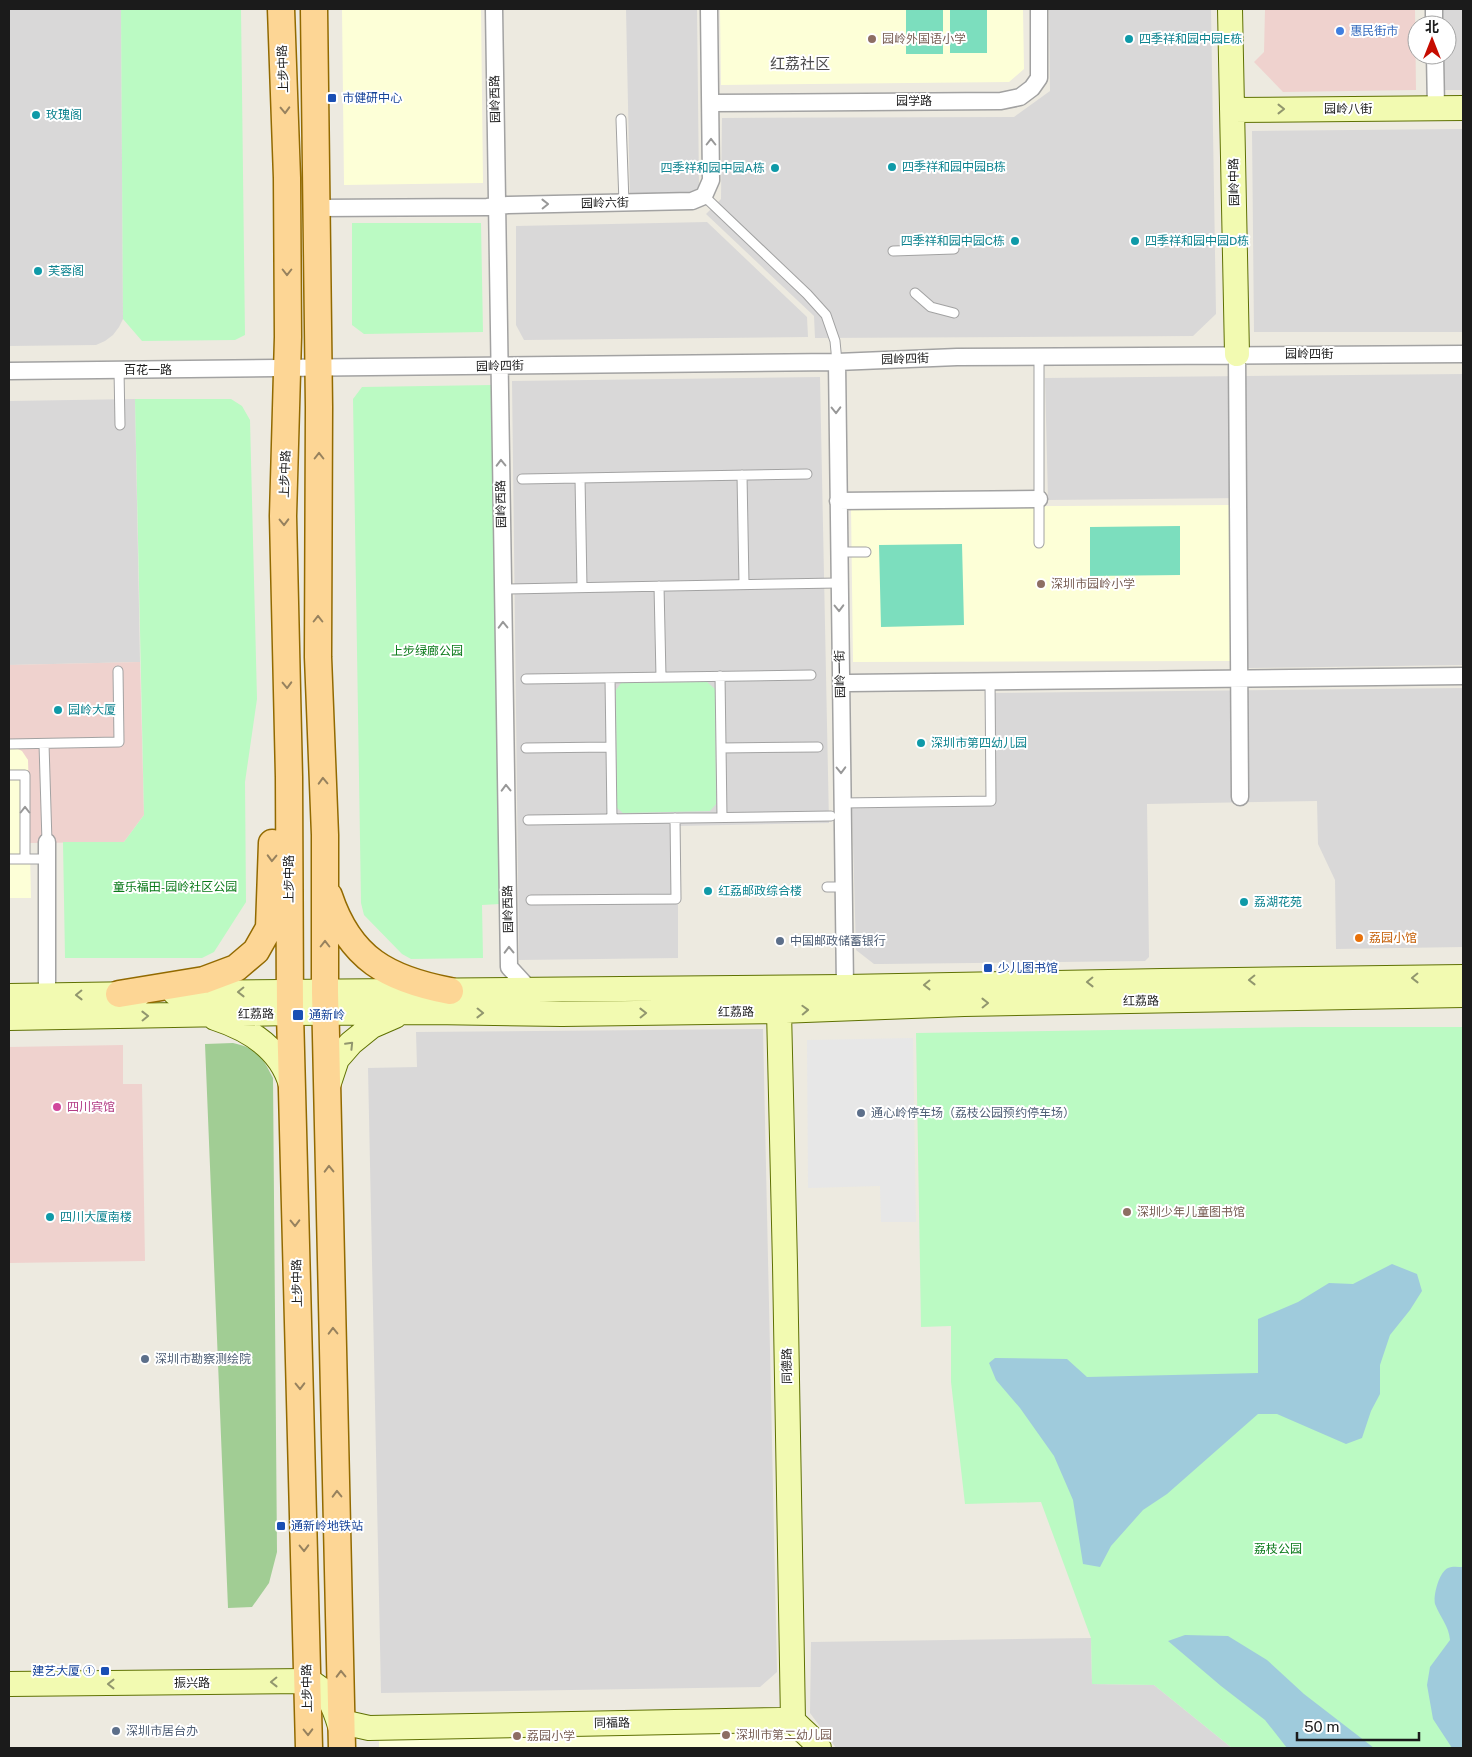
<svg xmlns="http://www.w3.org/2000/svg" width="1472" height="1757" viewBox="0 0 1472 1757" font-family="'Public Sans','Noto Sans SC',sans-serif">
<rect width="100%" height="100%" fill="#edeae0"/>
<path fill="#d9d8d8" d="M9,9h112l2,310 -4,8 -6,8 -8,6 -9,4 -87,1z
M626,9h71l2,177 -12,15h-57z
M1049,9h162l5,305 -23,22 -378,2 -1,-22 -108,-102 15,-15 1,-81 292,-1 36,-26z
M1441,9h22v81h-21l-1,-35h6v-30h-6z
M1463,129v203h-209l-2,-201z
M707,222l100,95 1,20 -284,3 -8,-15v-99z
M1463,374v291l-218,3 -3,-170 -194,2 -3,-122z
M820,377l9,446 -151,3v132l-159,2 -7,-579z
M135,399l5,263 -131,3v-264z
M1463,688v259l-127,2 -1,-69 -17,-36 -1,-43 -170,3 2,153 -4,4 -263,3h-8l-18,-14 -4,-143 143,-2 -2,-112z
M763,1029l14,643 -17,15 -379,6 -13,-625 49,-1 -1,-35z
M1091,1638l1,46 62,1 78,63h-396l-26,-35 1,-71z"/>
<path fill="#efd2ce" d="M1265,9h150l1,81 -133,2 -29,-30 10,-10z
M140,662l4,153 -20,27 -94,1 -2,-83 -19,-13v-82z
M123,1045v39h19l3,177 -136,2v-216z"/>
<path fill="#fdffd7" d="M342,9h139l2,174 -139,2z
M720,9h303l1,60 -15,13 -288,3z
M1230,505v156l-377,1 -2,-155z
M9,747l7,1 6,3 6,9 3,138h-22z
M787,1721l20,27h-428v-23z"/>
<path fill="#a1cd94" d="M233,1043c26,6 28,12 40,35l4,474 -8,31 -17,24 -24,1 -23,-564z"/>
<path fill="#bbfac3" d="M121,9h120l4,326 -10,5 -93,1 -19,-22z
M352,223h129l2,109 -119,2 -12,-9z
M492,385l8,519 -18,1 1,53 -72,1 -9,-5 -38,-39 -3,-12 -8,-504 9,-12z
M135,399h96l11,7 8,14 7,279 -12,83 1,120 -32,50 -12,6h-137l-2,-116h61l20,-27z
M707,682l8,7 1,115 -6,7 -87,2 -6,-5 -1,-118 5,-7z
M1303,1027h160v721h-231l-78,-63 -62,-1 -1,-46 -50,-136 -76,2 -14,-122v-56l-30,1 -5,-294z"/>
<path fill="#7cdebe" d="M906,9h37v45h-37z
M950,9h37v44h-37z
M1180,526v49l-90,1v-49z
M962,544l2,81 -83,2 -2,-82z"/>
<path fill="#e7e7e7" d="M913,1038l3,184h-35l-1,-36 -72,2 -1,-148z"/>
<path fill="#9fcbdc" d="M1392,1264l25,10 5,17 -12,19 -20,25 -10,30v29l-9,17 -9,27 -16,6 -69,-30h-19l-91,80 -24,16 -32,36 -11,21 -17,-3 -10,-64 -19,-44 -34,-48 -24,-28 -7,-17 6,-5 72,1 20,18 171,-4v-54l40,-17 31,-19 24,1z
M1463,1567v181h-11l-19,-29 -6,-34 3,-18 20,-27c-1,-14 -10,-23 -15,-36 -2,-8 4,-32 13,-36 4,-2 10,-1 15,-1z
M1185,1635l43,1 39,24 37,34 70,54h-87l-22,-28 -44,-34 -53,-45z"/>
<g fill="none" stroke-linecap="round" stroke-linejoin="round">
<defs>
<path id="lane" d="M621,119l3,84
M704,196l103,98 19,21 9,26 2,21
M893,251l61,-2
M915,293l16,14 23,6
M1039,357v186
M119,370l1,55
M742,475l2,109
M580,478l2,109
M522,479l285,-5
M838,552h28
M659,586l2,91
M503,589l335,-6
M720,676l2,141
M610,678l2,141
M526,679l285,-4
M9,744l110,-2 -1,-71
M44,744l3,98
M526,748l85,-1
M721,748l97,-1
M9,775h16v84
M842,803l149,-2 -1,-120
M528,820l303,-4
M9,859h38
M827,887h15
M531,900l145,-1 -1,-81"/>
<path id="street" d="M494,9l15,958 22,24
M1434,9v16
M1435,55l1,53
M711,103l290,-2 19,-4 12,-9 7,-10v-69
M317,208l170,-1 21,-2 184,-4 12,-5 7,-16 -2,-171
M1237,354l3,443
M837,362l8,625
M9,371l828,-9 120,-5 506,-3
M838,501l201,-2
M849,683l614,-7
M47,842v153"/>
<path id="secondary" d="M1230,9l7,345
M1232,110l231,-2
M175,993l670,-6 317,-6 301,-4
M9,996l130,-2
M779,1011l6,254 8,456
M9,1018l281,-5 142,-1 130,2 217,-3 185,-7 499,-9
M215,1018c34,11 66,30 76,67
M328,1086l9,-27 14,-16 21,-17 23,-10
M9,1684l298,-3c21,8 27,25 33,45
M793,1721l18,17 8,10
M342,1722l27,6 411,-8 13,1"/>
<path id="primary" d="M281,9l6,169 1,159 -5,179 6,261 1,236 19,735
M314,9l5,398 -1,250 7,178v157l17,756
M329,896c21,63 59,83 121,95
M119,994l85,-14 32,-12 20,-17 13,-23 3,-85"/>
</defs>
<use href="#lane" stroke="#a2a2a2" stroke-width="11"/>
<use href="#street" stroke="#a2a2a2" stroke-width="19"/>
<use href="#secondary" stroke="#5f7103" stroke-width="26"/>
<use href="#primary" stroke="#926a00" stroke-width="29"/>
<use href="#lane" stroke="#fff" stroke-width="9"/>
<use href="#street" stroke="#fff" stroke-width="16"/>
<use href="#secondary" stroke="#f2fab1" stroke-width="24"/>
<use href="#primary" stroke="#fdd695" stroke-width="26"/>
</g>
<defs><path id="oneway-chevron" d="M-2-3.5L2.5 0L-2 3.5" fill="none" stroke-width="1.6" stroke-linecap="round" stroke-linejoin="round" transform="scale(1.25)"/></defs>
<g stroke="#91966e">
<use href="#oneway-chevron" transform="translate(1281 109)"/>
<use href="#oneway-chevron" transform="translate(1415 978) rotate(179)"/>
<use href="#oneway-chevron" transform="translate(1252 980) rotate(179)"/>
<use href="#oneway-chevron" transform="translate(1090 982) rotate(179)"/>
<use href="#oneway-chevron" transform="translate(927 985) rotate(179)"/>
<use href="#oneway-chevron" transform="translate(241 992) rotate(179)"/>
<use href="#oneway-chevron" transform="translate(79 995) rotate(179)"/>
<use href="#oneway-chevron" transform="translate(985 1003) rotate(-1)"/>
<use href="#oneway-chevron" transform="translate(805 1010) rotate(-2)"/>
<use href="#oneway-chevron" transform="translate(480 1013) rotate(1)"/>
<use href="#oneway-chevron" transform="translate(643 1013) rotate(-1)"/>
<use href="#oneway-chevron" transform="translate(145 1016) rotate(-1)"/>
<use href="#oneway-chevron" transform="translate(350 1045) rotate(-46)"/>
<use href="#oneway-chevron" transform="translate(274 1682) rotate(179)"/>
<use href="#oneway-chevron" transform="translate(111 1684) rotate(180)"/>
</g>
<g stroke="#97825e">
<use href="#oneway-chevron" transform="translate(285 110) rotate(88)"/>
<use href="#oneway-chevron" transform="translate(287 272) rotate(90)"/>
<use href="#oneway-chevron" transform="translate(319 456) rotate(-90)"/>
<use href="#oneway-chevron" transform="translate(284 522) rotate(89)"/>
<use href="#oneway-chevron" transform="translate(318 619) rotate(-90)"/>
<use href="#oneway-chevron" transform="translate(287 685) rotate(88)"/>
<use href="#oneway-chevron" transform="translate(323 781) rotate(-92)"/>
<use href="#oneway-chevron" transform="translate(272 858) rotate(92)"/>
<use href="#oneway-chevron" transform="translate(325 944) rotate(-90)"/>
<use href="#oneway-chevron" transform="translate(329 1169) rotate(-91)"/>
<use href="#oneway-chevron" transform="translate(295 1223) rotate(89)"/>
<use href="#oneway-chevron" transform="translate(333 1331) rotate(-91)"/>
<use href="#oneway-chevron" transform="translate(300 1386) rotate(89)"/>
<use href="#oneway-chevron" transform="translate(337 1494) rotate(-91)"/>
<use href="#oneway-chevron" transform="translate(304 1548) rotate(89)"/>
<use href="#oneway-chevron" transform="translate(341 1674) rotate(-91)"/>
<use href="#oneway-chevron" transform="translate(308 1732) rotate(89)"/>
</g>
<g stroke="#989898">
<use href="#oneway-chevron" transform="translate(711 142) rotate(-90)"/>
<use href="#oneway-chevron" transform="translate(545 204) rotate(-1)"/>
<use href="#oneway-chevron" transform="translate(836 410) rotate(89)"/>
<use href="#oneway-chevron" transform="translate(501 463) rotate(-91)"/>
<use href="#oneway-chevron" transform="translate(839 608) rotate(89)"/>
<use href="#oneway-chevron" transform="translate(503 625) rotate(-91)"/>
<use href="#oneway-chevron" transform="translate(841 770) rotate(89)"/>
<use href="#oneway-chevron" transform="translate(506 788) rotate(-91)"/>
<use href="#oneway-chevron" transform="translate(25 810) rotate(-90)"/>
<use href="#oneway-chevron" transform="translate(509 950) rotate(-91)"/>
</g>
<circle fill="#3f7fe0" stroke="#fff" stroke-width="2" cx="1340" cy="31" r="5"/>
<g fill="#8d6e63" stroke="#fff" stroke-width="2">
<circle cx="872" cy="39" r="5"/>
<circle cx="1041" cy="584" r="5"/>
<circle cx="1127" cy="1212" r="5"/>
<circle cx="726" cy="1735" r="5"/>
<circle cx="517" cy="1736" r="5"/>
</g>
<g fill="#0f9aa8" stroke="#fff" stroke-width="2">
<circle cx="1129" cy="39" r="5"/>
<circle cx="36" cy="115" r="5"/>
<circle cx="892" cy="167" r="5"/>
<circle cx="775" cy="168" r="5"/>
<circle cx="1015" cy="241" r="5"/>
<circle cx="1135" cy="241" r="5"/>
<circle cx="38" cy="271" r="5"/>
<circle cx="58" cy="710" r="5"/>
<circle cx="921" cy="743" r="5"/>
<circle cx="708" cy="891" r="5"/>
<circle cx="1244" cy="902" r="5"/>
<circle cx="50" cy="1217" r="5"/>
</g>
<g fill="#1a4fb4" stroke="#fff" stroke-width="2">
<rect x="327" y="93" width="10" height="10" rx="2.5"/>
<rect x="983" y="963" width="10" height="10" rx="2.5"/>
<rect x="292" y="1009" width="12" height="12" rx="2.5"/>
<rect x="276" y="1521" width="10" height="10" rx="2.5"/>
<rect x="100" y="1666" width="10" height="10" rx="2.5"/>
</g>
<circle fill="#e8710a" stroke="#fff" stroke-width="2" cx="1359" cy="938" r="5"/>
<g fill="#5c6f8a" stroke="#fff" stroke-width="2">
<circle cx="780" cy="941" r="5"/>
<circle cx="861" cy="1113" r="5"/>
<circle cx="145" cy="1359" r="5"/>
<circle cx="116" cy="1731" r="5"/>
</g>
<circle fill="#d1479c" stroke="#fff" stroke-width="2" cx="57" cy="1107" r="5"/>
<g text-anchor="middle" dominant-baseline="central" stroke-width="4" stroke-linejoin="round" paint-order="stroke">
<g font-size="12" fill="#366cbe" stroke="#fff" text-anchor="start">
<text x="1350" y="31">惠民街市</text>
</g>
<g font-size="12" fill="#785e54" stroke="#fff" text-anchor="start">
<text x="882" y="39">园岭外国语小学</text>
<text x="1051" y="584">深圳市园岭小学</text>
<text x="1137" y="1212">深圳少年儿童图书馆</text>
<text x="736" y="1735">深圳市第二幼儿园</text>
<text x="527" y="1736">荔园小学</text>
</g>
<g font-size="12" fill="#0d838f" stroke="#fff" text-anchor="start">
<text x="1139" y="39">四季祥和园中园E栋</text>
<text x="46" y="115">玫瑰阁</text>
<text x="902" y="167">四季祥和园中园B栋</text>
<text x="765" y="168" text-anchor="end">四季祥和园中园A栋</text>
<text x="1005" y="241" text-anchor="end">四季祥和园中园C栋</text>
<text x="1145" y="241">四季祥和园中园D栋</text>
<text x="48" y="271">芙蓉阁</text>
<text x="68" y="710">园岭大厦</text>
<text x="931" y="743">深圳市第四幼儿园</text>
<text x="718" y="891">红荔邮政综合楼</text>
<text x="1254" y="902">荔湖花苑</text>
<text x="60" y="1217">四川大厦南楼</text>
</g>
<g font-size="12" fill="#1b1b1b" stroke="#fff">
<text transform="translate(283 69) rotate(-92)">上步中路</text>
<text transform="translate(495 99) rotate(-91)">园岭西路</text>
<text x="914" y="101">园学路</text>
<text x="1348" y="109">园岭八街</text>
<text transform="translate(1234 182) rotate(-91)">园岭中路</text>
<text transform="translate(605 203) rotate(-1)">园岭六街</text>
<text x="1309" y="354">园岭四街</text>
<text transform="translate(905 359) rotate(-2)">园岭四街</text>
<text transform="translate(500 366) rotate(-1)">园岭四街</text>
<text x="148" y="370">百花一路</text>
<text transform="translate(285 474) rotate(-88)">上步中路</text>
<text transform="translate(501 504) rotate(-91)">园岭西路</text>
<text transform="translate(840 674) rotate(-91)">园岭一街</text>
<text transform="translate(289 879) rotate(-90)">上步中路</text>
<text transform="translate(508 909) rotate(-91)">园岭西路</text>
<text transform="translate(1141 1001) rotate(-1)">红荔路</text>
<text transform="translate(736 1012) rotate(-1)">红荔路</text>
<text transform="translate(256 1014) rotate(-1)">红荔路</text>
<text transform="translate(297 1283) rotate(-91)">上步中路</text>
<text transform="translate(787 1366) rotate(-91)">同德路</text>
<text x="192" y="1683">振兴路</text>
<text transform="translate(307 1688) rotate(-91)">上步中路</text>
<text transform="translate(612 1723) rotate(-1)">同福路</text>
</g>
<g font-size="12" fill="#164399" stroke="#fff" text-anchor="start">
<text x="342" y="98">市健研中心</text>
<text x="998" y="968">少儿图书馆</text>
<text x="309" y="1015">通新岭</text>
<text x="291" y="1526">通新岭地铁站</text>
<text x="95" y="1671" text-anchor="end">建艺大厦 ①</text>
</g>
<g font-size="12" fill="#0a7919" stroke="#fff">
<text x="427" y="651">上步绿廊公园</text>
<text x="175" y="887">童乐福田-园岭社区公园</text>
<text x="1278" y="1549">荔枝公园</text>
</g>
<g font-size="12" fill="#c56008" stroke="#fff" text-anchor="start">
<text x="1369" y="938">荔园小馆</text>
</g>
<g font-size="12" fill="#4e5e75" stroke="#fff" text-anchor="start">
<text x="790" y="941">中国邮政储蓄银行</text>
<text x="871" y="1113">通心岭停车场（荔枝公园预约停车场）</text>
<text x="155" y="1359">深圳市勘察测绘院</text>
<text x="126" y="1731">深圳市居台办</text>
</g>
<g font-size="12" fill="#b23c85" stroke="#fff" text-anchor="start">
<text x="67" y="1107">四川宾馆</text>
</g>
<g font-size="15" fill="#4e4e4e" stroke="#fff">
<text x="800" y="63">红荔社区</text>
</g>
</g>
<rect width="1472" height="1757" fill="none" stroke="#1b1b1b" stroke-width="20"/>
<g transform="translate(1432 40)"><circle r="24" fill="#ffffff" stroke="#a4a4a4"/>
<path d="M0-4L9 19L0 12L-9 19Z" fill="#c60c00"/>
<text y="-8" font-size="14" font-weight="bold" text-anchor="middle" fill="#1b1b1b">北</text>
</g>
<path d="M1297 1732v8h122v-8" fill="none" stroke="#1b1b1b" stroke-width="2.5"/>
<text x="1304" y="1732" font-size="15" fill="#1b1b1b" stroke="#ffffff" stroke-width="4" paint-order="stroke">50 m</text>
</svg>
